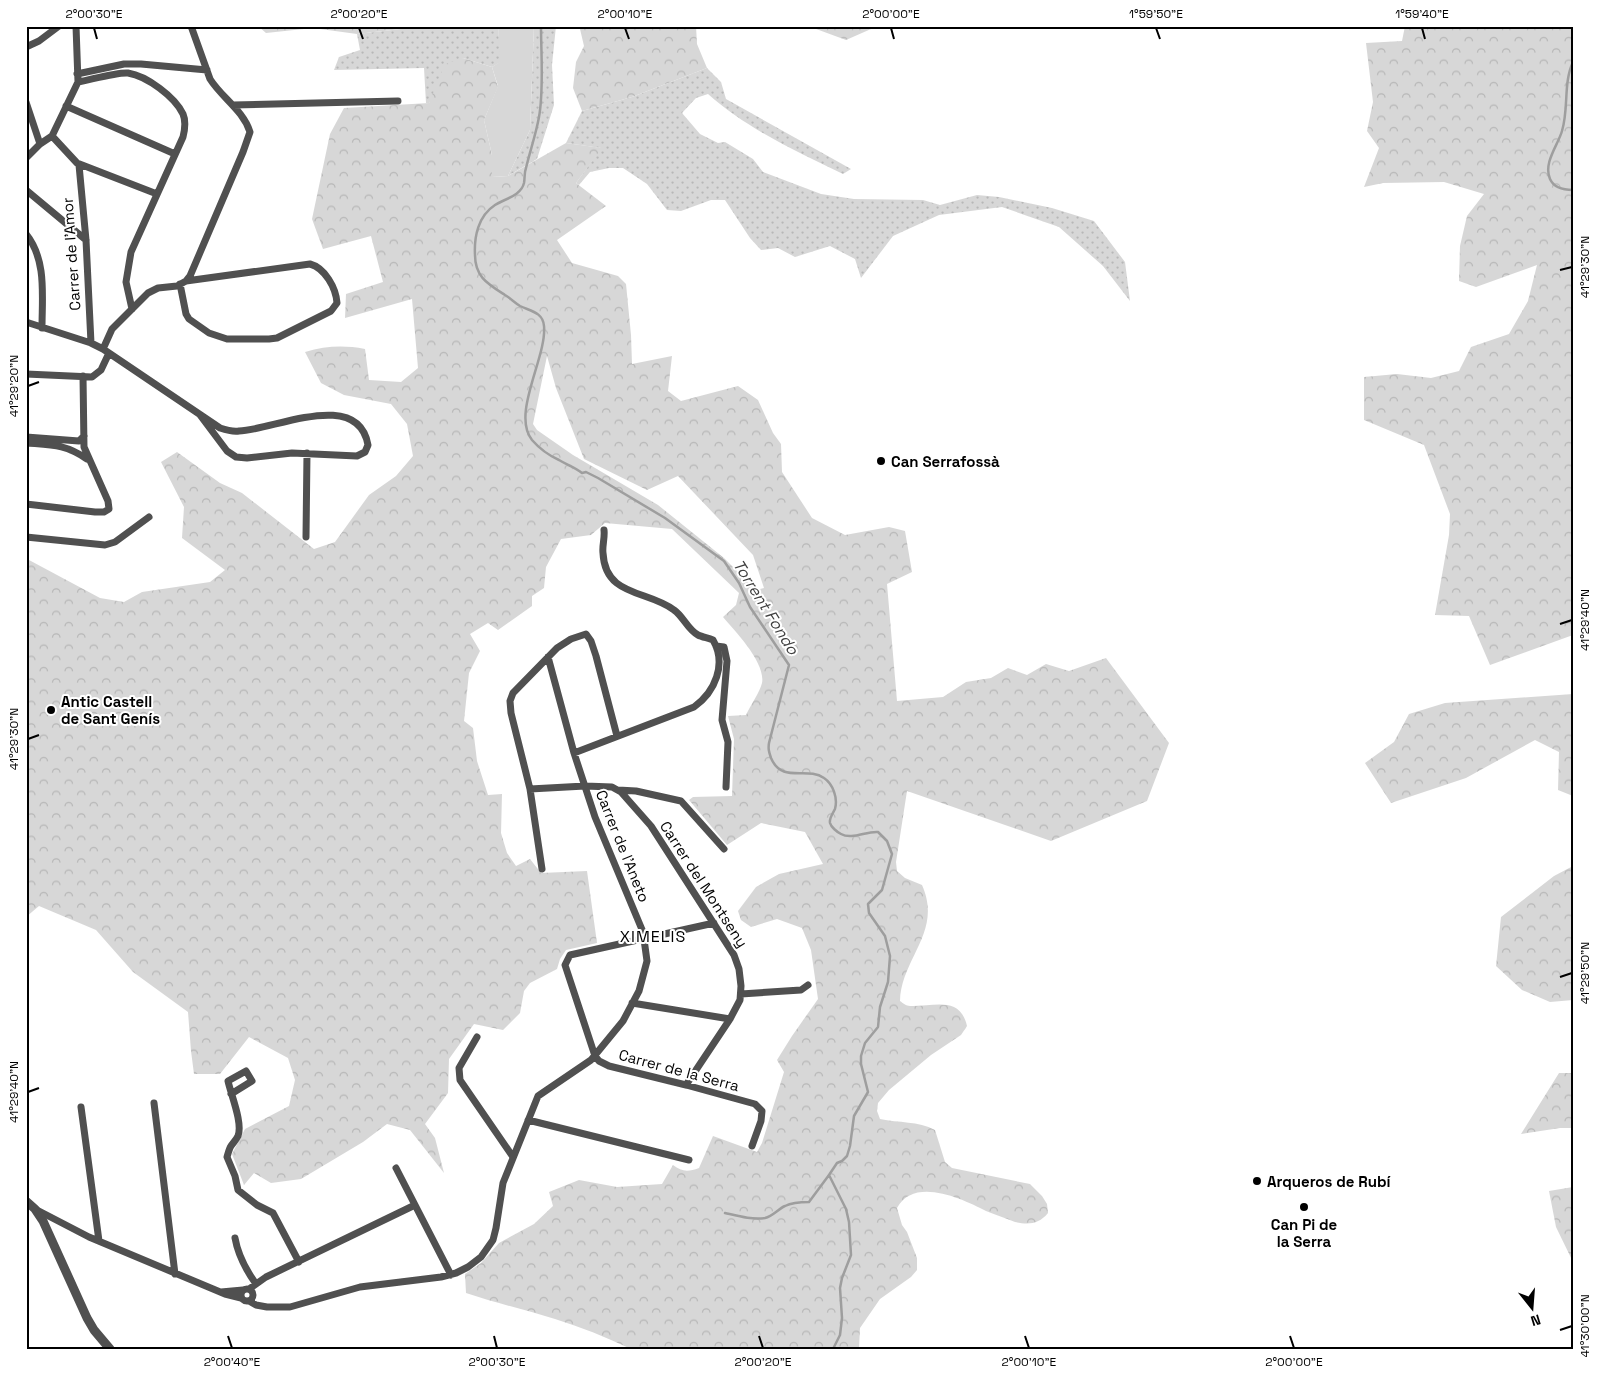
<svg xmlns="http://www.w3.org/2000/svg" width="1599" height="1375" viewBox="0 0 1599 1375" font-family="'Space Grotesk',sans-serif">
<defs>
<pattern id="grass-dots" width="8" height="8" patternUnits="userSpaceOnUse" patternTransform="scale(1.25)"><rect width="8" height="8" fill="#d7d7d7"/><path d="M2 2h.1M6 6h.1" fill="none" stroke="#b7b7b7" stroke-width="1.8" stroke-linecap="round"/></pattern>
<pattern id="forest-crowns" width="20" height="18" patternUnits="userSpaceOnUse" patternTransform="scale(1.25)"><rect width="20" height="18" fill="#d7d7d7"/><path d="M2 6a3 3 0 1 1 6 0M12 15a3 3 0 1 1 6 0" fill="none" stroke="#b7b7b7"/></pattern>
</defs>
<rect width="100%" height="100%" fill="#fff"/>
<path fill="url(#grass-dots)" d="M427,26h71l3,36 -9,5 -29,-9 -34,45h-3l-2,-35 -90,2 5,-13 21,-7 -3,-16z
M534,26h22l-4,39 2,40 -17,54 -29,17 22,-46z
M707,68l14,14 5,17 125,70 -8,5c-46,-22 -97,-46 -135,-80l-12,4 -14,15 18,21 18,9 7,-1 28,17 10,13 58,22 33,5 69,1 17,5 37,-10 22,2 53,11 42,13 31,41 5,39 -27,-35 -44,-39 -57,-20 -63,8 -46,21 -32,42 -6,-19 -25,-13 -35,11 -17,-9 -17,2 -11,-12 -25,-38h-14l-30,11 -14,-1 -20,-26 -24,-16h-14l-19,4 -11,13 -3,-2 25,-35 -35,-5 16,-32 50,-14z"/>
<path fill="url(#forest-crowns)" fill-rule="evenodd" d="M258,26h169l-70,8 -44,-6 -47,5z
M578,26h118l1,18 10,24 -75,29 -50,14 -9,-23 3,-26 8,-16 -4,-17z
M808,26h65l-2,3 -25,11z
M1405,26h168v609l-83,30 -21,-49 -34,-1 14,-80 1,-21 -26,-69 -60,-25v-43l33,-3 34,4 28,-7 12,-24 38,-13 19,-33 9,-36 -61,22 -17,-6 1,-35 7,-30 17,-22 -40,-12 -61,1 -19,4 15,-39 -12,-17 6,-29 -7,-59 36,-2z
M463,58l29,9 6,20 -14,33 8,35v22l16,-1 58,-33 36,5 -26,35 30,23 -49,34 15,23 46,13 8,8 5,51 1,29 40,-8 -4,35 13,10 57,-15 20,14 15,33 8,11 1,28 30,46 33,17 44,-8 16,4 7,41 -25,12 10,117 46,-4 23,-15 25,-4 17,-10 19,7 19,-11 23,7 37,-13 63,85 -22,58 -96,40 -144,-50 -11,71 1,9 8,7 17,7c21,47 -21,73 -22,116 3,2 6,5 10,5 23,1 50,-11 57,20l-6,9 -30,20 -42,35 -11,13 -1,8 3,8c19,4 38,2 55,11l10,32 7,6 78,16 12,12 5,8 1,9c-9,11 -19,12 -33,9 -9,-4 -20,-7 -29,-11 -23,-12 -72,-35 -89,-3l5,17 5,7 10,26v12l-6,7 -31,22 -20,29 -1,21h-228c-25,-12 -50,-22 -76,-30 -29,-9 -59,-16 -89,-26l-1,-19 16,-11 18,-20 35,-19 19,-18 -4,-14 30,-12 38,7 45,-3 11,-19c9,7 15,7 26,3l14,-32 44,16 5,-9 22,-71 -7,-12 15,-24 26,-37 -7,-49 -9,-22 -25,-9 -26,8 -10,-7 -3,-9 18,-24 23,-13 44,-10 -18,-32 -44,-9 -34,22 -38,-45 4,-3 39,-1 2,-57 -6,-23 18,-1c4,-9 14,-23 16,-32 4,-20 -27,-52 -39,-66l13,-12 3,-12 -67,-64 -67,-6 -14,12 -30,4 -15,28 -2,21 -12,8v10l-34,24 -10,-7 -18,11 10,17 -11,22 -5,48 9,7 4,33 11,34 14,-1 -1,39 6,20 9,13 14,-7 11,14 46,-2 10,72 -31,7 -6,9 -3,10 -27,14 -6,8 -4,22 -17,17 -29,-6 -25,35 -1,34 -23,31 10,14 9,35 -34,-43 -23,-6 -24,18 -62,37 -30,4 -17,-10 -10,12 -12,-31 13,-25 44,-23 6,-26 -7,-22 -39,-21 -29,37h-26l-3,-23 -3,-39 -55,-40 -37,-42 -57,-24 -13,11v-356l3,-1 71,38 24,4 18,-10 68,-10 15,-12 -43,-32 2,-31 -23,-45 16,-10 43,31 22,10 72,56 21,-7 34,-47 27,-19 17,-20 -6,-32 -16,-20 -47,-9 -23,-12 -16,-31c21,-6 38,-7 60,-3l4,31 32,2 17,-14 -6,-69 -67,19 1,-24 37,-12 -12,-46 -48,13 -11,-30 18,-85 14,-26 85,-5 16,-39zM547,356l9,32 28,71 63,31 31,-14 75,79 11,33 -8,2 -32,-32 -66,-53 -85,-50 -36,-25 -4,-6z
M1573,694v102l-15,-6 1,-38 -24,-12 -69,38 -75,25 -26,-40 29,-21 15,-28 36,-11z
M1573,866v134l-23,2 -28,-12 -26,-24 5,-49 53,-41z
M1559,1073h14v55h-13l-39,6z
M1573,1187v75l-17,-35 -7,-36z"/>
<path fill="#d7d7d7" d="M498,26h36l-4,104 -22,46 -16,1v-22l-8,-35 14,-34 -6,-19 8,-5z"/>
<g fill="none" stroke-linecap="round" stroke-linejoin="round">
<path stroke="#9e9e9e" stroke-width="2.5" d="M541,26c0,28 3,64 -2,91 -3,17 -9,34 -13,51 -2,5 -1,10 -2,15 -3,13 -20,16 -29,22 -17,11 -21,32 -20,50 0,22 13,29 30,40 5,3 10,8 15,11 10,5 23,6 24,20 3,31 -33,88 -12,114 7,8 18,16 27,20 8,5 16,7 23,13l4,-1 12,6 67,40 59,43 15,22 11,24 39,58 -20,78c-1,6 0,9 2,15 11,26 36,8 53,20 9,6 14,20 11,31 -2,4 -6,9 -5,14 1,4 7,9 11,11 11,6 25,-3 37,-2l9,9 5,13 -10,36 -14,14 1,9 16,23 5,20 -2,26 -8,25 -2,20 -13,16 -4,13v8l7,28 -14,24 -4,30 -3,10 -5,5 -5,2 -8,12 17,34 3,13 2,33 -9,23 -2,10 2,30 -2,17 -7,14
M1573,62c-10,21 -4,46 -11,69 -4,14 -19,32 -12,48 4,9 13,11 23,11
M725,1213c13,3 27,7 40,5 8,-2 13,-9 20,-12 8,-4 16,-4 24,-4l20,-27"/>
<path stroke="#505050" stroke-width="7" d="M26,47l13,-6 20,-15
M77,74l47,-10h17l66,6
M78,82c12,-2 39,-10 50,-9 19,3 47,24 55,41 3,7 2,15 0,23l-52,115 -5,30 6,27
M26,102l14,42
M233,105l165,-4
M66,106l109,48
M52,136l25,27 80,31
M26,158l14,-14 12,-8 26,-54 -2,-56
M77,163l2,2 7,75 5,103
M26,190l60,50
M26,234c21,26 16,62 16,94
M186,281l4,-5 53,-124 7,-20c-7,-22 -28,-34 -40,-53l-19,-53
M26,322l65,21 12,6 117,79c6,2 13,4 19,3 35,-1 119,-43 129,14l-3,7 -8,4 -65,-3 -45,5 -11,-1 -9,-6 -27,-36
M103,349l9,-20 36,-36 10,-5 19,-2 9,-5 124,-17c15,4 26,24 27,39l-6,8 -54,27 -8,1h-42l-18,-6 -20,-14 -3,-5 -6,-30
M26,374l66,3 9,-7 8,-17
M26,437l53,4 5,-5
M26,443c26,2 39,1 61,16
M26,504l69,8h9l5,-3 -1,-8 -24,-54 -1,-71
M26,537l79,8 10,-3 34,-25
M306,537l1,-84
M716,646l8,1 3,14 -5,59 6,22 -2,45
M574,753l120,-46c21,-15 33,-43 19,-67 -5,-2 -11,-3 -15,-5 -10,-5 -15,-19 -24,-25 -26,-20 -69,-13 -71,-57 -1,-7 2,-15 1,-23
M530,789l55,-3 27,1 9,5 30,34 83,129 5,14 2,17 -1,14 -10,19 -44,66
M618,790l18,1 45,10 43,48
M542,869l-12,-80 -19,-76 -1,-12 3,-8 44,-45 14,-9 15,-5 5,7 5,15 21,80
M714,923l-144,32 -5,10 30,91 4,5 10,5 77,19 69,19 7,7 -1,10 -9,25
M741,994l60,-4 7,-5
M632,1003l98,16
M477,1037l-18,31 1,12 53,77
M231,1094l21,-13 -6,-10 -18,10c3,14 15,42 10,55 -2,4 -5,7 -7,10 -2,3 -3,8 -4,11l8,19 3,14 19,15 16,8 26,49
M154,1103l21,171
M81,1107l18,134
M528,1120l161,40
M396,1168l55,107
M35,1209l54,28 136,57 16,4
M235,1238c3,17 11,32 21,46
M241 1295a6 6 0 1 1 12 0a6 6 0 1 1-12 0Z
M249,1289l17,-12 149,-72
M221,1292l22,-2
M249,1301l7,4 11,2h23l70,-20 81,-10 15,-4 12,-6 13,-10 12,-17 3,-12 7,-45 35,-87 53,-36 32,-39 16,-30 8,-30 -4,-29 -48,-115 -21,-64 -26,-96"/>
<path stroke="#505050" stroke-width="9" d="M26,1201l9,8 8,12 44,97 7,12 16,19"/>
</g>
<path fill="none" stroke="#000" stroke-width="2" d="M94,28l3,11M359,28l4,11M625,28l4,11M891,28l3,11M1156,28l4,11M1422,28l3,11M1560,270l12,-3M28,386l11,-4M1560,624l12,-4M28,739l11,-4M1560,977l12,-4M28,1092l11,-4M1560,1330l12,-4M228,1336l4,12M494,1336l3,12M759,1336l4,12M1025,1336l4,12M1290,1336l4,12"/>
<g fill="#000" stroke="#fff" stroke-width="2">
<circle cx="881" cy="461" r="5"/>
<circle cx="51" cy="710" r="5"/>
<circle cx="1257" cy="1181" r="5"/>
<circle cx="1304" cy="1207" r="5"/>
</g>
<g text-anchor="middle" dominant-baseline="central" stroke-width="4" stroke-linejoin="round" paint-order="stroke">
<g font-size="15" fill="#000" stroke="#fff">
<text transform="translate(71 254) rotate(-94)">Carrer de l'Amor</text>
<text transform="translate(623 846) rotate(68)">Carrer de l'Aneto</text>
<text transform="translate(704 884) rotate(57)">Carrer del Montseny</text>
<text transform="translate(679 1070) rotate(15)">Carrer de la Serra</text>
</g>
<g font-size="15" font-weight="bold" fill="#000" stroke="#fff" text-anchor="start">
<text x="891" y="461">Can Serrafossà</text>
<text x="61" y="701">Antic Castell<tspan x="61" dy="17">de Sant Genís</tspan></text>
<text x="1267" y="1181">Arqueros de Rubí</text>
<text x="1304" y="1224" text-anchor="middle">Can Pi de<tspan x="1304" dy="17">la Serra</tspan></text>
</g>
<g font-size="16" font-style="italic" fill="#3f3f3f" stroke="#fff">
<text transform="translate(766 607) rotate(58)">Torrent Fondo</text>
</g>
<g font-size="16" letter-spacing="1" fill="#000" stroke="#fff">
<text x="653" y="936">XIMELIS</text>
</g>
</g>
<rect width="1599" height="1375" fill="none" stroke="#ffffff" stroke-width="55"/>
<g transform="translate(1532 1308) rotate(163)" stroke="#ffffff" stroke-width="4" paint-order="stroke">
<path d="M0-4L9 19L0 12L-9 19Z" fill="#000000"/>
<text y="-8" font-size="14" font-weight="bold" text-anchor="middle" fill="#000000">N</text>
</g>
<rect x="28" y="28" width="1544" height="1320" fill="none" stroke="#000" stroke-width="2"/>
<g font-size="12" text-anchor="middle" fill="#000">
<text x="94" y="18">2°00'30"E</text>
<text x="359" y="18">2°00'20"E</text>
<text x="625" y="18">2°00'10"E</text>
<text x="891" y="18">2°00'00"E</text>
<text x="1156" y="18">1°59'50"E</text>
<text x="1422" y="18">1°59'40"E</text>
<text transform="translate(1585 267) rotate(-90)" y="4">41°29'30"N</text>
<text transform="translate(14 386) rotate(-90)" y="4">41°29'20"N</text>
<text transform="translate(1585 620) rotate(-90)" y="4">41°29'40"N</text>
<text transform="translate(14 739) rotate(-90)" y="4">41°29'30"N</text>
<text transform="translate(1585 973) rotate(-90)" y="4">41°29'50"N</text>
<text transform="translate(14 1092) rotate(-90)" y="4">41°29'40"N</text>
<text transform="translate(1585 1326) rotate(-90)" y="4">41°30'00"N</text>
<text x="232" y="1366">2°00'40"E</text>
<text x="497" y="1366">2°00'30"E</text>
<text x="763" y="1366">2°00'20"E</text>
<text x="1029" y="1366">2°00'10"E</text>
<text x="1294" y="1366">2°00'00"E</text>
</g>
</svg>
